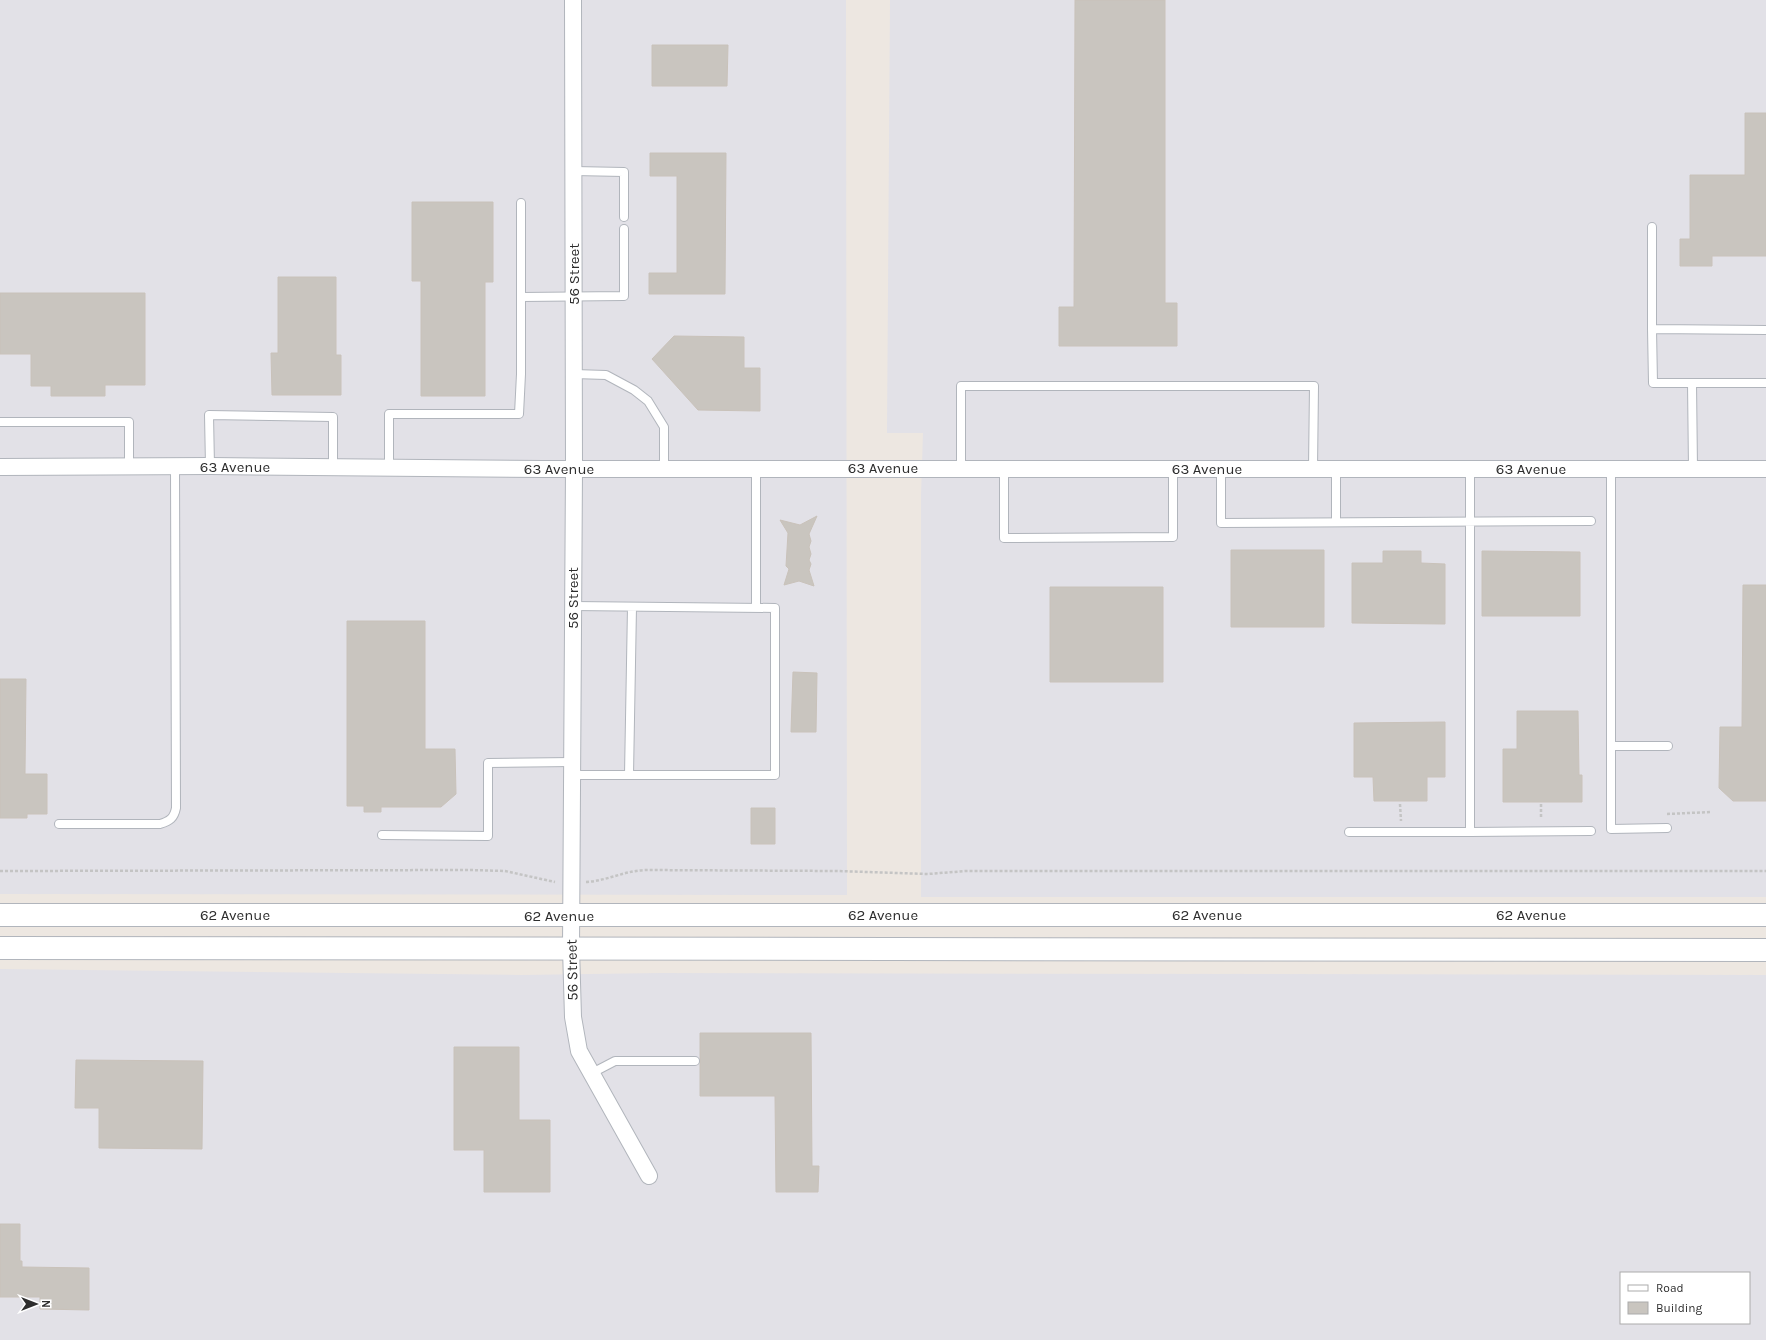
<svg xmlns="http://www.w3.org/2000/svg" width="1766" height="1340" viewBox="0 0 1766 1340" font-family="Karla,sans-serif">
<rect width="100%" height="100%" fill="#ede7e1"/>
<path fill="#e2e1e7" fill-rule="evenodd" d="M0,0h846l1,895 -847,-1z
M890,0h876v897h-845v-402l2,-62h-36z
M0,969l521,6 140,-2 1105,2v365h-1766zM1621,1273h128v50h-128z"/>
<path fill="#c9c5bf" stroke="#c9c2ba" d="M1075,0h90v303h12v43h-118v-39h15z
M652,45h76l-1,41h-75z
M1745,113h21v143h-54v10h-32v-27h10v-64h55z
M650,153h76l-1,141h-76v-21h28v-97h-27z
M412,202h81v80h-8v114h-64v-115h-9z
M278,277h58v78h5v40h-69l-1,-42h7z
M0,293h145v92h-40v11h-54v-10h-20v-32h-31z
M674,336l70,1v31h16v43l-62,-1 -46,-51z
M817,516l-8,18 2,7 -2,6 2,7 -2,6 2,4 -2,6 5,16 -15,-5 -15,4 5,-16 -3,-3 2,-33 -8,-13 20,5z
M1231,550h93v77h-93z
M1383,551h38v12l24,1v60l-93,-1v-60h31z
M1482,551l98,1v64h-98z
M1743,585h23v216h-33l-14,-13 1,-61h22z
M1050,587h113v95h-113z
M347,621h78v128h30l1,45 -15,13h-60v5h-17v-6h-17z
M793,672l24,1 -1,59h-25z
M0,679h26l-1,95h22v40h-20v4h-27z
M1517,711h61l1,64h3v27h-79v-53h14z
M1445,722v55h-18v24h-53l-1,-24h-19v-54z
M751,808h24v36h-24z
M700,1033h111l1,133h7l-1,26h-42l-1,-96h-75z
M454,1047h65v73h31v72h-66v-42h-30z
M76,1060l127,1 -1,88 -103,-1v-40h-24z
M0,1224h20v37h2v6l67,1v42l-49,-1v-12h-40z"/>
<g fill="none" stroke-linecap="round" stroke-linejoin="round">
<defs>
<path id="service" d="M574,171l50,1v45
M1652,227v102l114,1
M521,297l103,-1v-67
M1652,329l1,54h39
M574,374l32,1 28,15 14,11 16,26v41
M0,422h129v45
M210,466l-1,-51 124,2v50
M389,468v-54h130l2,-40v-171
M961,468v-82h353l-1,83
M1004,468v70l169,-1v-68
M1221,469v54l370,-2
M1336,469v53
M1611,469v360l56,-1
M1693,469l-1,-86h74
M756,608v-140
M1611,746h57
M572,775h203v-167l-202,-2
M629,775l3,-168
M59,824h101c10,-3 14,-6 16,-16l-1,-341
M1349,832h121v-363
M1470,832l121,-1
M382,835l106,1v-73l84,-1
M592,1073l23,-12h80"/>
<path id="minor" d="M573,0l1,469 -3,479 2,69 6,34 70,125
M0,467l210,-1 334,3h1222"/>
<path id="secondary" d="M0,915h1766
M0,948l1766,2"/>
</defs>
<use href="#service" stroke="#b1b5bc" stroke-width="10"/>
<use href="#minor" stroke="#b1b5bc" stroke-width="18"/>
<use href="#secondary" stroke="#b1b5bc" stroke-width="24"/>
<path stroke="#c4c4c4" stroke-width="2.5" stroke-dasharray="3 2" stroke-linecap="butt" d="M1400,804l1,17
M1541,804v15
M1667,814l44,-2
M0,871l470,-1 35,1 50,11
M586,882c20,-1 38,-11 59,-12l192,1 91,3 38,-3h800"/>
<use href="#service" stroke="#fff" stroke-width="8"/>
<use href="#minor" stroke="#fff" stroke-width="16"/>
<use href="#secondary" stroke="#fff" stroke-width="22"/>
</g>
<g text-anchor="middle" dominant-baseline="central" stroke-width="4" stroke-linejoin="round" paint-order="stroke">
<g font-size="15" fill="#2d2d2d" stroke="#fff">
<text transform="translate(574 274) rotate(-90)">56 Street</text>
<text x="235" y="467">63 Avenue</text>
<text x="883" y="468">63 Avenue</text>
<text x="559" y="469">63 Avenue</text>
<text x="1207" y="469">63 Avenue</text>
<text x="1531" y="469">63 Avenue</text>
<text transform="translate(573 598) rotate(-90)">56 Street</text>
<text x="235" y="915">62 Avenue</text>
<text x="883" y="915">62 Avenue</text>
<text x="1207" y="915">62 Avenue</text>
<text x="1531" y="915">62 Avenue</text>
<text x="559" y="916">62 Avenue</text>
<text transform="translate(572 970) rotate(-91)">56 Street</text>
</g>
</g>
<rect x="1620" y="1272" width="130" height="52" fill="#ffffff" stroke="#ababab"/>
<rect x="1628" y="1285" width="20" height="6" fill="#ffffff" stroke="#ababab"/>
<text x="1656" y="1292" font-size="12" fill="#2d2d2d">Road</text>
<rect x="1628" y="1302" width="20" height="12" fill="#c9c5bf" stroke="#ababab"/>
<text x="1656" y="1312" font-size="12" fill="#2d2d2d">Building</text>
<g transform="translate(36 1304) rotate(90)" stroke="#ffffff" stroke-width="3" paint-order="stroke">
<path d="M0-3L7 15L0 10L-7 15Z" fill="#2d2d2d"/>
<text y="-6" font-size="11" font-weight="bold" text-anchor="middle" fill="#2d2d2d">N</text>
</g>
</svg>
